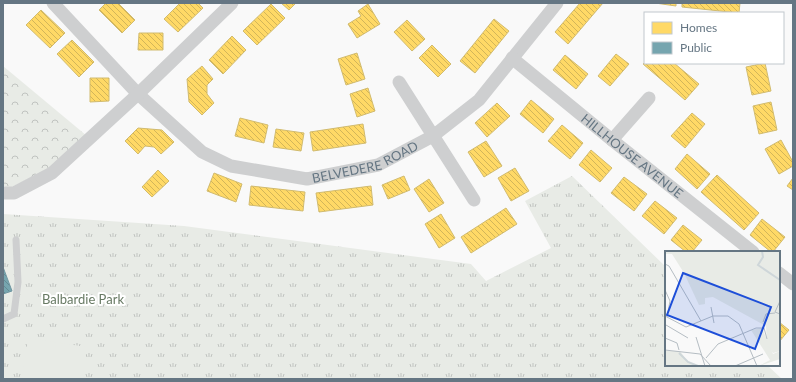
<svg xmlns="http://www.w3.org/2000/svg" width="796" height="382" viewBox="0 0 796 382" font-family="Lato,sans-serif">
<defs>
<pattern id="forest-crowns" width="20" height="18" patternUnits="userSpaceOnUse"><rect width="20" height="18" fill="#e8ebe6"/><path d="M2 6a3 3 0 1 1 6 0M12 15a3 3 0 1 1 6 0" fill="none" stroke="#c0c3c0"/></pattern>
<pattern id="park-tufts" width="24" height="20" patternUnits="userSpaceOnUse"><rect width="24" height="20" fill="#e8ebe6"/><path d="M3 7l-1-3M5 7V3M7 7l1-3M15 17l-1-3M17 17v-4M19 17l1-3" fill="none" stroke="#c0c3c0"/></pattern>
<pattern id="homes-back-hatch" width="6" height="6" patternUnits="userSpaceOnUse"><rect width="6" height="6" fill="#ffd966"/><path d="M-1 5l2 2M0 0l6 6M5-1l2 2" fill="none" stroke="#d2b559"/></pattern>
<pattern id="public-back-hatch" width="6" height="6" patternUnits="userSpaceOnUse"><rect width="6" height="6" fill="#76a5af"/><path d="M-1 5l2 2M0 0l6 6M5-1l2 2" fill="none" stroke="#648b94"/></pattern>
</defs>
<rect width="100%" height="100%" fill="#f9f9f9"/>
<path fill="url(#forest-crowns)" d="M3,66l84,70 -26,26 -53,27 -5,-4z"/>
<path fill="url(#park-tufts)" d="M572,176l94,91v98h101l15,14h-779v-165l181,12 287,38 15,17 65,-33 -26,-47z"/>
<path fill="#e8ebe6" d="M28,338l59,9 -5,32h-60z"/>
<path fill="url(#homes-back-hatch)" stroke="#d1bb6f" d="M106,3h12l17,17 -13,13 -23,-23z
M180,3h18l5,5 -25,24 -14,-13z
M281,3h15l-7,7z
M580,3h23l-35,41 -13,-12z
M655,3h21v3z
M682,3h58l-1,10 -57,-6z
M271,4l14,14 -28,27 -14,-14z
M368,4l12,20 -23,14 -9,-14 13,-8 -3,-5z
M41,10l24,23 -15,15 -24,-23z
M494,19l15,12 -34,42 -15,-12z
M407,20l18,19 -13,12 -18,-19z
M139,33h24v17h-25z
M232,36l14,14 -23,24 -14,-14z
M72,40l22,22 -15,15 -22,-23z
M432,45l19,19 -13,13 -19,-19z
M357,53l8,26 -19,6 -8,-26z
M616,54l13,10 -19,22 -12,-10z
M565,55l23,19 -12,15 -23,-19z
M645,62v1h29l25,21 -14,16 -42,-36z
M765,63l6,28 -19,4 -6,-28z
M202,66l11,13 -6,6v9l7,9 -12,12 -13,-13 -2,-23z
M90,78h19v23l-19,1z
M368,88l7,23 -18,6 -7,-23z
M531,100l23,19 -11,14 -23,-19z
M771,102l6,28 -18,4 -6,-28z
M497,103l13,13 -23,21 -12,-14z
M692,113l13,11 -20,24 -14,-12z
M240,118l28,7 -4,18 -29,-7z
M363,124l3,19 -53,8 -3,-19z
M562,125l21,18 -13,16 -22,-18z
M138,128l24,2 12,12 -13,12 -7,-7 -9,-1 -7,8 -13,-13z
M276,129l28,4 -3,18 -28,-4z
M781,140l12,22v4l-14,8 -14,-25z
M486,141l16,25 -18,11 -16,-25z
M591,150l21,18 -12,14 -21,-17z
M687,154l23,20 -13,15 -22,-20z
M515,168l14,23 -18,10 -13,-23z
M158,170l11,11 -17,16 -10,-10z
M214,173l28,11 -6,18 -29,-11z
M717,175l42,38 -15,17 -43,-38z
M404,176l6,14 -22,9 -6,-14z
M624,177l23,17 -13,17 -23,-18z
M793,178v12l-6,-4z
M429,179l15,24 -15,9 -15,-23z
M251,186l54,6 -2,19 -54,-6z
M371,186l2,19 -54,7 -3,-19z
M655,201l22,17 -13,16 -22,-18z
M506,208l11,16 -46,29 -10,-16z
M441,214l14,24 -16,10 -14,-24z
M762,219l23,18 -12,15h-2l-21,-17z
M683,225l19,15 -10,12h-6l-15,-12z
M779,322l10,8 -10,12z"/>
<path fill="url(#public-back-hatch)" stroke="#7197a2" d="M3,267l9,24 -9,3z"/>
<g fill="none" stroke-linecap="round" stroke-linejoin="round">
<path stroke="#cecfd0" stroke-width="7" d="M3,319l11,-5 4,-32 -2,-42"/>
<g stroke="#cecfd0" stroke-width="13">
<path id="s1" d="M53,3l85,91 64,58 29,14 76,13 71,-14 55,-29 46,-36 78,-97"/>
<path id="s2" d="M512,58l100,82 141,112"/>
<path d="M399,82l75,118"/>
<path d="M612,140l37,-42"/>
<path d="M3,193h11l38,-20 86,-79 94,-91"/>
<path d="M779,273l14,11"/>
</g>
</g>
<g text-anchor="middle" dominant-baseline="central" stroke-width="4" stroke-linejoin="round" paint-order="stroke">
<g font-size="13" fill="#657683" stroke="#fff">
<text stroke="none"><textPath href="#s2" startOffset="155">HILLHOUSE AVENUE</textPath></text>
<text stroke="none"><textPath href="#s1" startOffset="381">BELVEDERE ROAD</textPath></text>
</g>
<g font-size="13" fill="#687a64" stroke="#fff">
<text x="83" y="299">Balbardie Park</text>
</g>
</g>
<g transform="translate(665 251)">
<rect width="115" height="115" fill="#f9f9f9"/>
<path d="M97,77l11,26 7,-3v-6v14l-21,7 11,-6 -19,-30zM0,100h15l8,11 10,4h-33z" fill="#e8ebe6"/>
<path d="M0,0h115v100l-7,2 -6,-8 -1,-19 -53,-29 -8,1v6l-6,1 -15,-32 -12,-19h-7z" fill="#e8ebe6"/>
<path d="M54,0h23l1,12 -24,1zM104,40l6,3 -9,16 -6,-3z" fill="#e8ebe6"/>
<path fill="none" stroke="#ced6d9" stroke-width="2" d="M97,0l1,6 -5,8 22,15M14,102l9,9 10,4"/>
<path fill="none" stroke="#b5bdc3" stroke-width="1" d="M0,13l4,2 32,55M0,39l5,11 -3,16M115,50l-5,11 5,2M46,56l3,16M0,65l21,11 27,-11h15l11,8 18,42M98,71l3,-8 9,-1M1,74l22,13M31,86l9,29M0,87l12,5 2,7M0,99l35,4 11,12M41,107l12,-14 38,-16h8l3,11M70,115l28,-12"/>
<path fill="#1d4ed8" fill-opacity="0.15" stroke="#1d4ed8" stroke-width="2" d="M18,22l88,34 -16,42 -88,-34z"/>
<rect width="115" height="115" fill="none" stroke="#657683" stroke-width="2"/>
</g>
<rect width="796" height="382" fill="none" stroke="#657683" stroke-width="8"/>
<rect x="644" y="12" width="140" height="52" fill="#ffffff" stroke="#c1c8cd"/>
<rect x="652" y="22" width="20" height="12" fill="#ffd966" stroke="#c1c8cd"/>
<text x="680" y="32" font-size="12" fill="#657683">Homes</text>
<rect x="652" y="42" width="20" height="12" fill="#76a5af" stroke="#c1c8cd"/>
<text x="680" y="52" font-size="12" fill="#657683">Public</text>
</svg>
